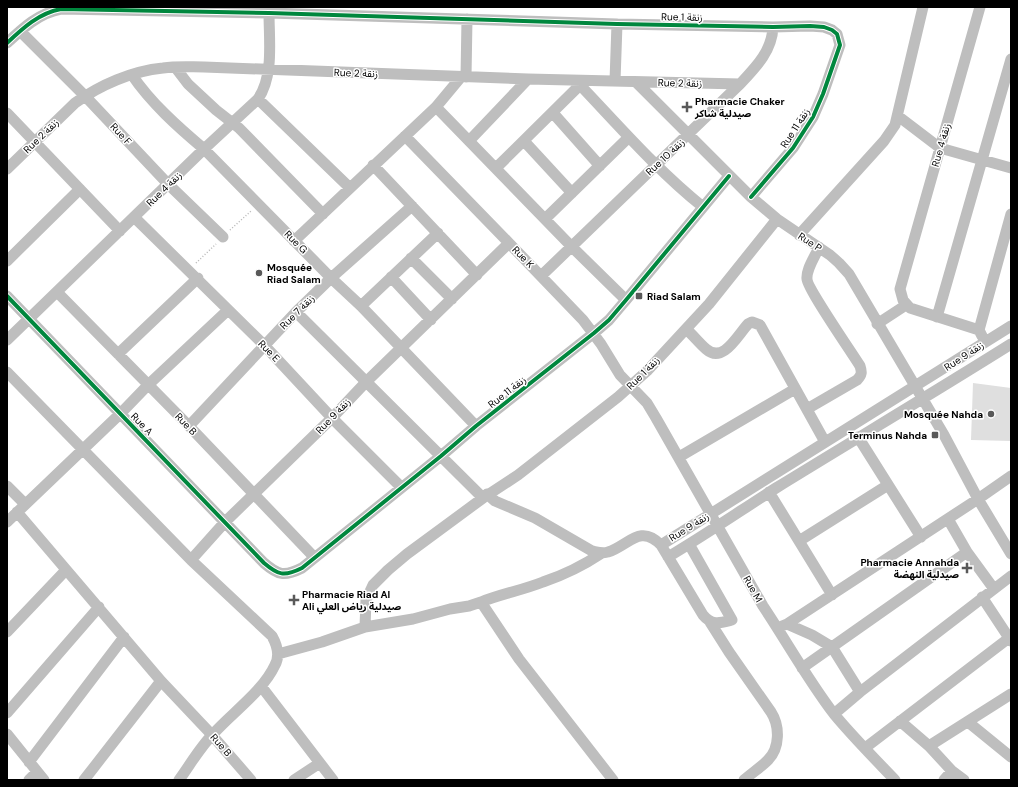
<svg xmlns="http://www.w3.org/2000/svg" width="1018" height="787" viewBox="0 0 1018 787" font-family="'DM Sans','Noto Sans Arabic',sans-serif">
<rect width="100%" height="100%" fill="#fff"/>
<path fill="#dfdfdf" d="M973,383l38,5v53l-40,-1z"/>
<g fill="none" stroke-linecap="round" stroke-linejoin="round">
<path stroke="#b9b9b9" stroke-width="1.5" stroke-dasharray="1 2" stroke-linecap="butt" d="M230,230l21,-19
M196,263l20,-19"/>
<path stroke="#bebebe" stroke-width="11" d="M20,31l65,65 83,88 55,53
M7,43c16,-15 32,-30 54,-34l208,4 348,11 156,3 37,-1 14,1 8,3 5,4 3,11 -17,49 -10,23 -20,31 -42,49
M175,67l13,17 28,26 23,18 84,86
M132,75c19,28 46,52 72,74l127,129 30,28 115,120
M466,77l1,-58
M580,81v4c40,42 78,86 123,122
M615,81l2,-57
M636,82l115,115 26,22 53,36 9,8 10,11 95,161 34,64 33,55
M258,99l92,89
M436,107l136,140 54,53
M7,113l113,118
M553,113l47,53
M898,116l42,32 71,20
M405,136l104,107 74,77 18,24 19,31 27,28 9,15 107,188c24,36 45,74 71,108 19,23 40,44 61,66
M469,141l59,-62
M524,141l48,52
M373,165l104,110
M496,168l84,-83
M7,169l68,-66c25,-18 57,-32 88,-35 14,-2 27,-1 41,-1l324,12 212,5
M134,217l130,128 68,73 69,69
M545,219l84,-82
M799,235l85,-94 11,-16 28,-118
M294,241l142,-134 25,-30
M411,258l41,41
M7,261l73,-72
M541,276l199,-192c16,-17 32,-33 33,-57
M391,277l40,43
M57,292l132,134 125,131
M7,296l257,267c14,12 20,14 38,5l139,-112 35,-30 118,-93 15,-13 17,-20 103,-124
M361,306l77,-73
M296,312l187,186
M937,317l74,-258
M877,324l29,-19
M686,329c7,6 13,14 20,20 17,15 31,-13 42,-25l4,-2 8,3 65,117
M979,330l-69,-22 -7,-8 -3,-11 80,-282
M982,336l-3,-6 32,-116
M7,340l197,-191 54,-50c16,-23 11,-59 11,-86
M118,354l80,-76
M7,372l184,188 81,76c5,9 8,20 3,29 -12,26 -42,47 -61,68 -14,14 -24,32 -35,47
M807,409l50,-29c5,-5 5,-8 3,-14 -8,-13 -53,-78 -53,-87 -1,-10 8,-22 12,-32
M189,426l107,-114 35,-34 81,-72
M858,437l63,100
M679,457l116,-68
M7,486l18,18
M769,492l63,103
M487,494l8,7 40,17 57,33c5,1 11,3 16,1 20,-6 32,-29 53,-7l42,70c9,11 17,8 29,5l-43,-76
M17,512l144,169 51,54 39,45
M948,519l19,33 27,37
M7,522l114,-109 27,-28 80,-75
M799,541l89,-56
M661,545l350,-219
M668,557c37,-22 72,-46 108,-69 78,-48 157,-95 235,-144
M191,560l34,-38 107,-104 34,-36 143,-139
M982,597l29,44
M481,602c20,-8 42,-12 62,-20 21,-7 41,-17 59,-29
M710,622l19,30 42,60c9,14 9,36 -3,48 -7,7 -16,13 -24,20
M787,624l191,-125 33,-23
M782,626l5,-2 25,11 20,12 28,45
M365,627l1,-27 7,-15 15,-15 19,-16 76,-56 35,-23 100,-78 29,-26 62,-67 68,-85
M7,632l59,-62
M278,654l44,-12 43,-15 48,-8 37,-10 19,-3 12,-4 38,57 94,121
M802,668l165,-116
M261,686l72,94
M7,713l92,-106
M834,714l26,-22 151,-116
M900,721l29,25 23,25 12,9
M968,722l43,35
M7,734l37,46
M929,746l82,-52
M865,748l144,-110
M29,762l95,-125
M29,780l8,-8
M84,780l77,-99
M294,780l26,-17
M944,780l8,-9"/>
<defs>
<path id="cycleway" d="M7,43c16,-15 32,-30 54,-34l208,4 348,11 156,3 37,-1 14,1 8,3 5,4 3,11 -17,49 -10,23 -20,31 -42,49
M7,296l257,267c14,12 20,14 38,5l139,-112 35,-30 118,-93 15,-13 17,-20 103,-124"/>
</defs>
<use href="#cycleway" stroke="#fff" stroke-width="6"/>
<use href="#cycleway" stroke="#00873e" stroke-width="4"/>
</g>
<g fill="#595959" stroke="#fff" stroke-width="1.5">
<path d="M685 101h4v4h4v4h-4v4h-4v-4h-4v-4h4z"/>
<circle cx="259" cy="273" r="4"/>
<rect x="635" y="292" width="8" height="8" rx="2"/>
<circle cx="991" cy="414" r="4"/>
<rect x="931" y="431" width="8" height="8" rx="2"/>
<path d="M965 562h4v4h4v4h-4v4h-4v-4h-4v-4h4z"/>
<path d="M292 594h4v4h4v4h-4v4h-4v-4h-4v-4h4z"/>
</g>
<g text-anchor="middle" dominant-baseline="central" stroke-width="3" stroke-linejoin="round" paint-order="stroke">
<g font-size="10" fill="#000" stroke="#fff">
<text transform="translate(682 17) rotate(1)">Rue 1 زنقة</text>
<text transform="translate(356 73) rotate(2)">Rue 2 زنقة</text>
<text transform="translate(680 83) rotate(1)">Rue 2 زنقة</text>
<text transform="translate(795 128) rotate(-57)">Rue 11 زنقة</text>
<text transform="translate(121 134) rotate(47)">Rue F</text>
<text transform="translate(41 136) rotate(-44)">Rue 2 زنقة</text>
<text transform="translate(941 145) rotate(-74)">Rue 4 زنقة</text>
<text transform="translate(665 157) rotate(-43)">Rue 10 زنقة</text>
<text transform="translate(164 189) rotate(-44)">Rue 4 زنقة</text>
<text transform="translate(296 242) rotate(45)">Rue G</text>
<text transform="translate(810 242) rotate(34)">Rue P</text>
<text transform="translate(523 257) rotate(46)">Rue K</text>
<text transform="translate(297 312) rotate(-45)">Rue 7 زنقة</text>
<text transform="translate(269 351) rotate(46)">Rue E</text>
<text transform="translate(964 356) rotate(-33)">Rue 9 زنقة</text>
<text transform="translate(643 373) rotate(-45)">Rue 1 زنقة</text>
<text transform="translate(507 392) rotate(-38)">Rue 11 زنقة</text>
<text transform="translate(333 416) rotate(-46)">Rue 9 زنقة</text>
<text transform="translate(142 424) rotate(46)">Rue A</text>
<text transform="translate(186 424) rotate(46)">Rue B</text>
<text transform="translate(689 527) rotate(-32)">Rue 9 زنقة</text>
<text transform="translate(753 589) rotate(61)">Rue M</text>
<text transform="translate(221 745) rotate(49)">Rue B</text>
</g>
<g font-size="10" font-weight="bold" fill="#000" stroke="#fff" text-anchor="start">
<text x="695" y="101">Pharmacie Chaker<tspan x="695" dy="12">صيدلية شاكر</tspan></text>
<text x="267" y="267">Mosquée<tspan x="267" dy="12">Riad Salam</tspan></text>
<text x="647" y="296">Riad Salam</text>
<text x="983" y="414" text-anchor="end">Mosquée Nahda</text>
<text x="927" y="435" text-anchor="end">Terminus Nahda</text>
<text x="959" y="562" text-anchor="end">Pharmacie Annahda<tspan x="959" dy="12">صيدلية النهضة</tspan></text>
<text x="302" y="594">Pharmacie Riad Al<tspan x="302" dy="12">Ali صيدلية رياض العلي</tspan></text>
</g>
</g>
<rect width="1018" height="787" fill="none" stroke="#000000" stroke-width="16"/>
</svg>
